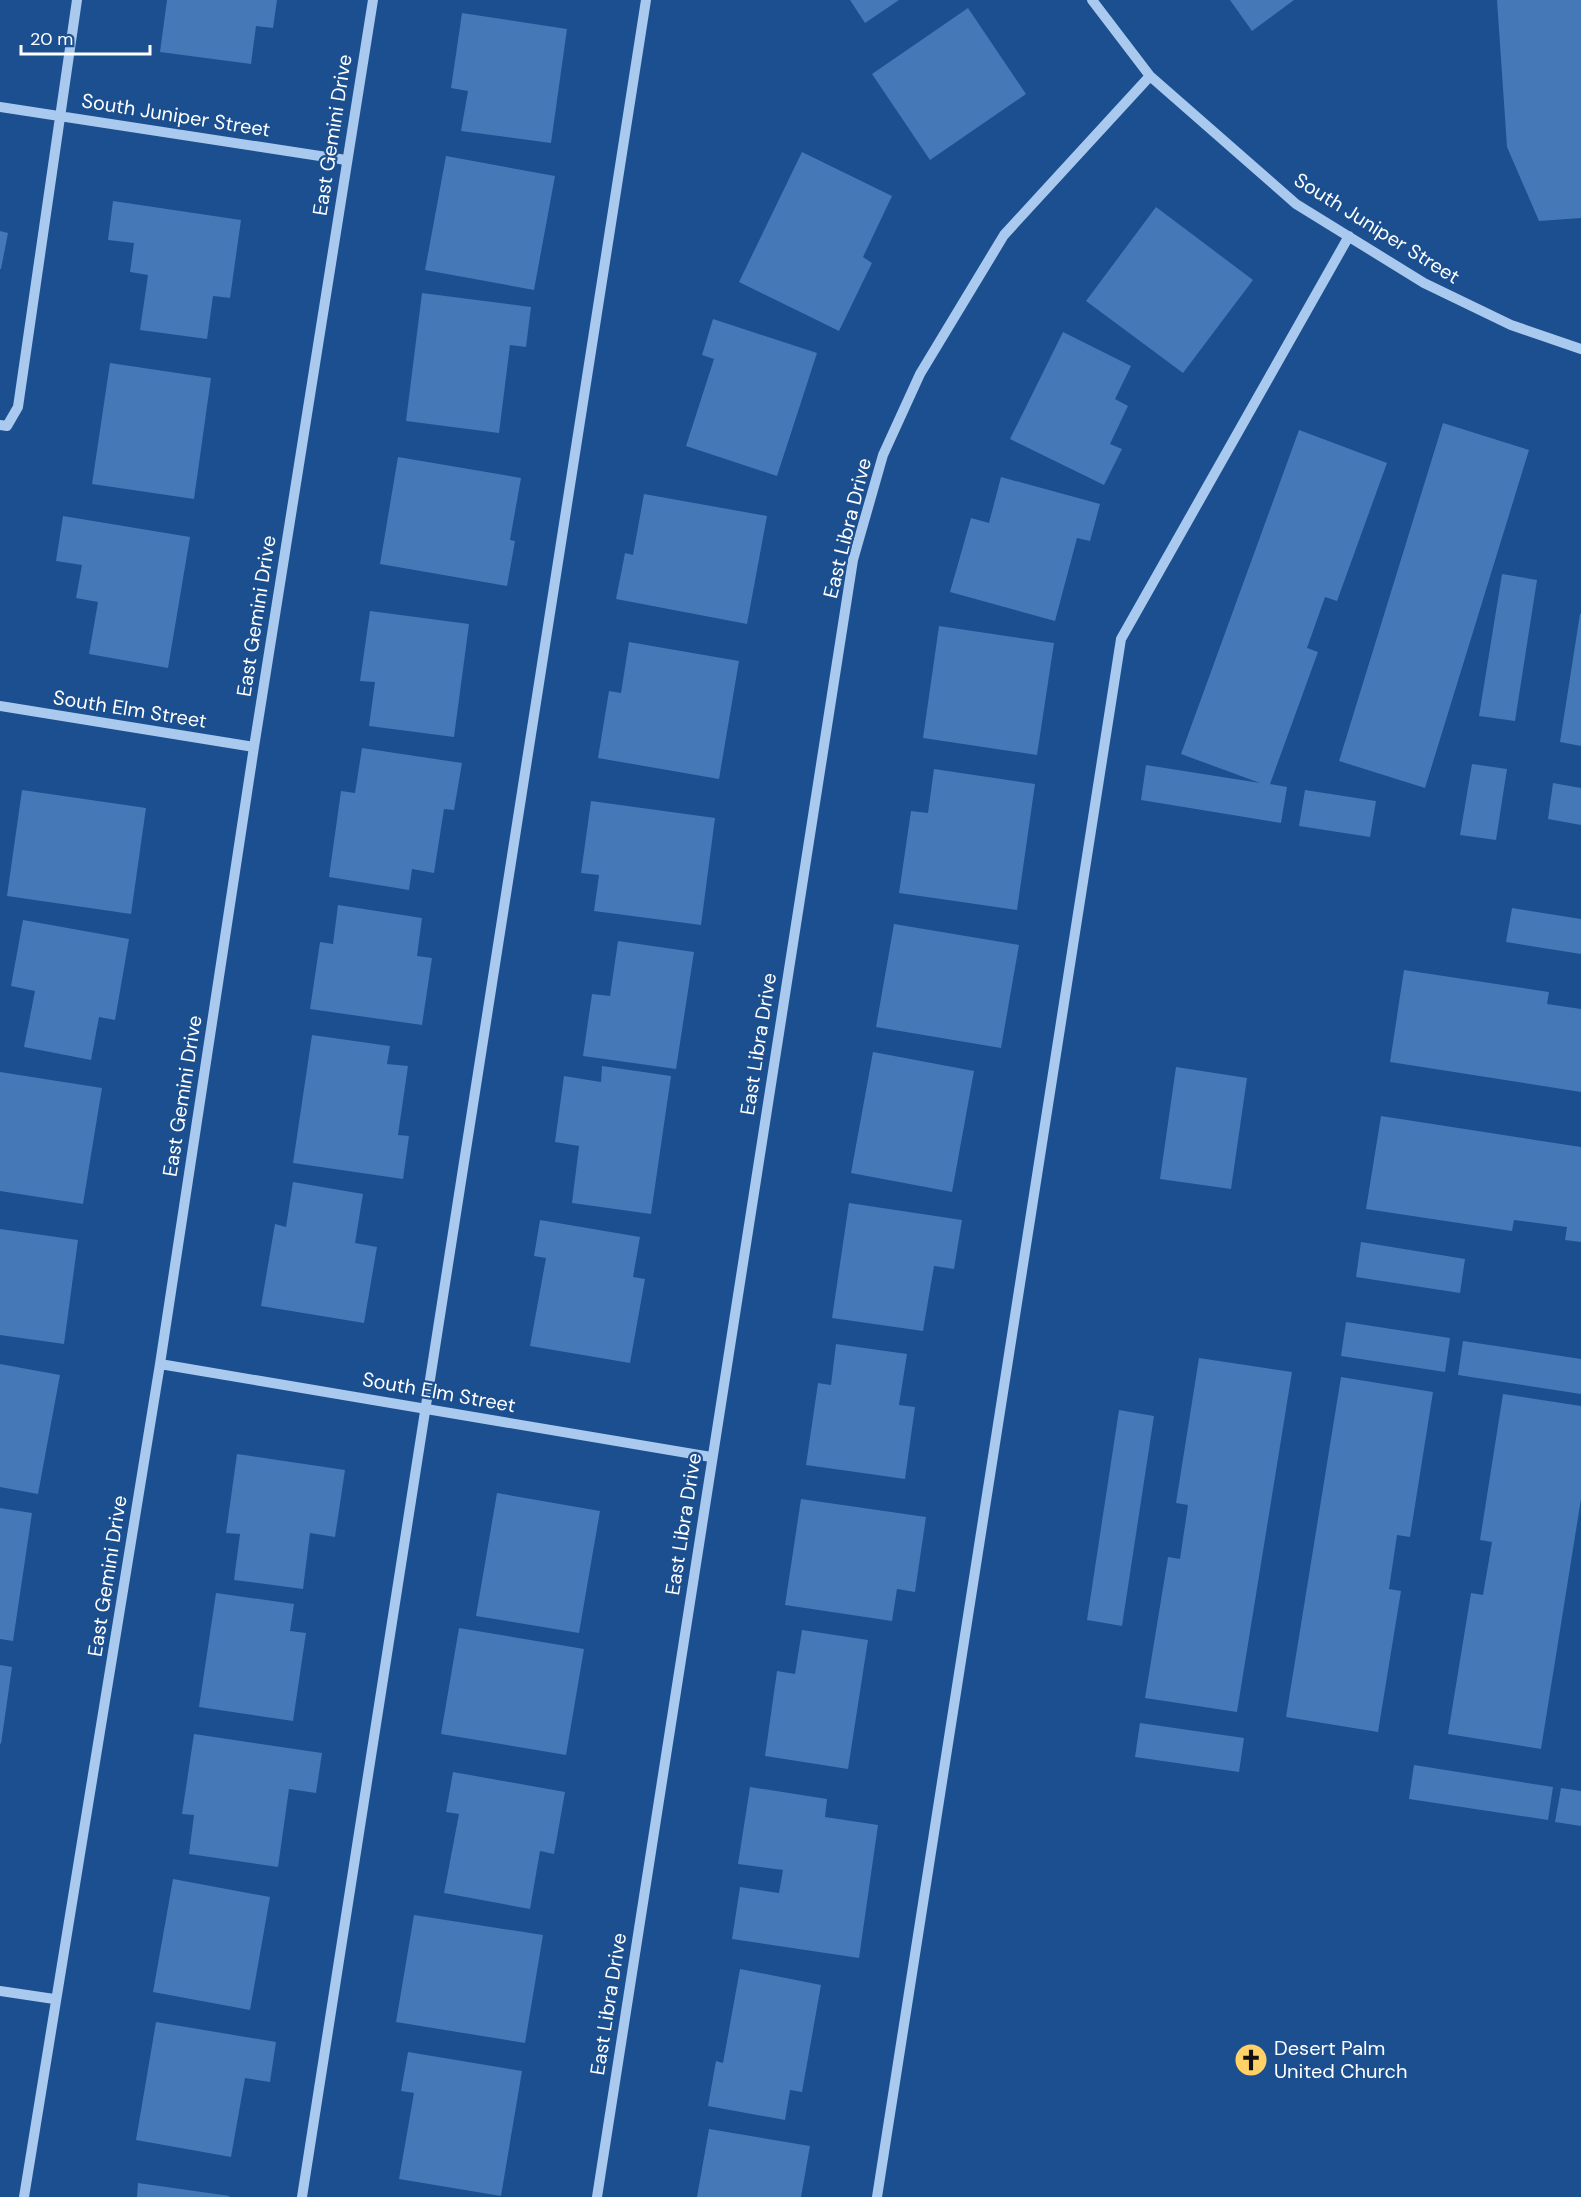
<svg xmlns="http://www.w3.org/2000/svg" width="1581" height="2197" viewBox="0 0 1581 2197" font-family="'DM Sans',sans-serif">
<rect width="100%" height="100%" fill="#1b4f8f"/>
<path fill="#4478b7" d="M167,0h110l-4,28 -17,-2 -5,38 -91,-12z
M850,0h49l-34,23z
M1230,0h64l-42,31z
M1497,0h84v218l-42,3 -32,-74z
M968,8l58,86 -96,66 -58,-86z
M462,13l105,16 -16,114 -90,-12 7,-40 -17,-3z
M802,152l90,44 -29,61 9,6 -33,68 -100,-49z
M446,156l109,20 -21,114 -109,-20z
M113,201l128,19 -11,78 -17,-2 -6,43 -67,-9 8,-55 -18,-3 4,-29 -26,-3z
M1156,207l97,73 -70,93 -97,-72z
M0,231l8,2 -7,36h-1z
M422,293l109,14 -5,40 -16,-2 -11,88 -93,-12z
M713,319l104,34 -40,123 -91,-30 28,-87 -12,-4z
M1063,332l68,34 -16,33 13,7 -18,38 12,5 -18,36 -94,-46z
M110,363l101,15 -17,121 -102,-15z
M1443,423l86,27 -104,338 -86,-27z
M1299,430l88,33 -50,138 -12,-4 -18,51 11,4 -48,132 17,3 -6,36 -140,-23 5,-35 114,18 -79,-29z
M398,457l123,21 -11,62 5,1 -8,45 -127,-22z
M1001,477l99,27 -10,37 -13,-3 -22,83 -105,-29 21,-74 18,5z
M644,494l123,22 -20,108 -131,-25 9,-46 8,2z
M63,516l127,21 -22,131 -79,-14 9,-52 -22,-4 6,-33 -26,-4z
M1502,574l35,6 -22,141 -36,-5z
M370,611l99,13 -15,113 -85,-11 6,-44 -15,-1z
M1580,614h1v132l-21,-4z
M939,626l115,17 -17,112 -114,-17z
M629,642l110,19 -20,118 -121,-21 11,-67 12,2z
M362,748l100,15 -8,47 -10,-1 -10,64 -22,-4 -3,21 -80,-13 12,-86 14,2z
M1472,764l35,5 -11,71 -36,-5z
M934,769l101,15 -18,126 -118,-17 12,-82 17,2z
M1553,783l28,5v37l-33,-6z
M22,790l124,18 -15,106 -124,-18z
M1305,790l71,11 -6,36 -71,-11z
M591,801l124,17 -14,107 -107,-14 5,-36 -18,-2z
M338,905l84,13 -5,38 15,2 -10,67 -112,-16 10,-67 13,2z
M1512,908l69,11v35l-75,-12z
M23,920l106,19 -14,81 -16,-3 -8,43 -67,-13 11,-56 -24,-5z
M894,924l125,21 -18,103 -125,-21z
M618,941l76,11 -18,117 -93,-13 9,-62 18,2z
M1404,970l145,22 -2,12 34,5v83l-191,-30z
M312,1035l78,11 -3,18 21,2 -10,69 11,1 -6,43 -110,-16z
M873,1052l101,19 -22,121 -101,-19z
M602,1066l69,10 -20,138 -79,-11 7,-57 -24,-4 9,-66 37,6z
M1176,1067l71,11 -16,111 -71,-10z
M0,1072l102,16 -19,116 -83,-13z
M1381,1116l200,31v95l-16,-2 2,-13 -53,-7 -2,11 -146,-22z
M293,1182l70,12 -8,49 22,4 -13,76 -103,-17 14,-82 11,3z
M849,1203l113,17 -8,49 -20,-3 -11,65 -91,-13z
M540,1220l100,17 -7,40 12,2 -15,84 -100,-17 16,-88 -12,-2z
M0,1229l78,11 -14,104 -64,-9z
M1361,1242l104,17 -5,34 -104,-16z
M1346,1322l104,16 -5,34 -104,-16z
M1463,1341l118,18v35l-123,-19z
M836,1344l71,10 -8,51 16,2 -10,72 -99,-14 12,-82 13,2z
M1199,1358l93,14 -55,340 -92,-14 23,-141 12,2 8,-54 -12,-2z
M0,1364l60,11 -22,119 -38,-7z
M1341,1377l92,15 -23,145 -13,-2 -8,54 12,2 -23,141 -92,-15z
M1503,1394l78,12v93l-40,250 -93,-15 23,-141 12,2 9,-53 -12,-2z
M1119,1410l35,6 -32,210 -35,-6z
M237,1454l108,16 -10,67 -25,-4 -7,56 -69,-9 6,-46 -14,-1z
M497,1493l103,18 -21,122 -103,-17z
M801,1499l125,18 -11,75 -18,-3 -5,32 -107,-16z
M0,1508l32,5 -19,128 -13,-2z
M216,1593l78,11 -4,27 16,2 -13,88 -94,-14z
M459,1628l125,21 -18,106 -125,-21z
M802,1630l66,10 -20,129 -83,-13 12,-85 18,3z
M0,1665l12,2 -11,77 -1,-1z
M1140,1723l104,15 -5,34 -104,-15z
M194,1734l128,19 -6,40 -27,-4 -11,78 -89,-13 5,-39 -12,-1z
M1414,1765l139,22 -5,33 -139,-21z
M453,1772l112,20 -11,62 -14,-3 -10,58 -86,-16 15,-79 -13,-2z
M750,1787l77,12 -2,18 53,8 -19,133 -127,-19 8,-52 39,6 4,-23 -45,-6z
M1561,1788l20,3v35l-26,-4z
M173,1879l97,18 -20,113 -97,-18z
M414,1915l129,20 -18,108 -129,-21z
M740,1969l81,16 -19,107 -12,-2 -5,30 -77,-14 8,-45 7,2z
M156,2022l120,20 -6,40 -25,-4 -14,79 -95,-17z
M408,2052l114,19 -21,125 -102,-17 15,-86 -13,-2z
M709,2129l101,17 -9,51h-104z
M138,2183l92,13 -1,1h-92z"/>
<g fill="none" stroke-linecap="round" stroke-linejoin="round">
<path stroke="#a9c9ee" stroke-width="10" d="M1092,0l58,76 146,128 128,79 87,42 70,24
M0,107l346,53
M0,425l7,1 11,-19 59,-407
M0,706l254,41
M160,1364l551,93
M0,1991l54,8
M24,2197l136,-833 94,-617 119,-747
M302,2197l344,-2197
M597,2197l256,-1637 30,-105 37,-81 84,-139 146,-159
M877,2197l244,-1558 228,-403"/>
</g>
<defs>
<symbol id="church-disc" viewBox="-11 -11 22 22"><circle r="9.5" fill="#ffd166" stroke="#1b4f8f"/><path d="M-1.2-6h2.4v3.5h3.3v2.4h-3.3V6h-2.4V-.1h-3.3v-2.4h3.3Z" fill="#111"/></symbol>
</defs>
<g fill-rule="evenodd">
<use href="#church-disc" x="1232" y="2041" width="38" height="38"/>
</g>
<g text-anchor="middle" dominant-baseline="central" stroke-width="4.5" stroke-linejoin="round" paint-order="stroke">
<g font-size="20" fill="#fff" stroke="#1b4f8f">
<text transform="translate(176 115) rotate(9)">South Juniper Street</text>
<text transform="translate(332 135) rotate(-81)">East Gemini Drive</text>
<text transform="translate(1377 228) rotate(32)">South Juniper Street</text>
<text transform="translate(847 528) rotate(-76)">East Libra Drive</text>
<text transform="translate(256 616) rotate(-81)">East Gemini Drive</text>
<text transform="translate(130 709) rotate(9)">South Elm Street</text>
<text transform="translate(758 1044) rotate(-81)">East Libra Drive</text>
<text transform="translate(182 1096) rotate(-81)">East Gemini Drive</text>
<text transform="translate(439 1392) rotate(10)">South Elm Street</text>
<text transform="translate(683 1524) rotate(-81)">East Libra Drive</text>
<text transform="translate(107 1576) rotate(-81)">East Gemini Drive</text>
<text transform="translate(608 2004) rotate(-81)">East Libra Drive</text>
</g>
<g font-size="20" fill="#fff" stroke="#1b4f8f" text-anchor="start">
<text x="1274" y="2048">Desert Palm<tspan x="1274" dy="23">United Church</tspan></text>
</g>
</g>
<path d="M21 45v9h129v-9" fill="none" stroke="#ffffff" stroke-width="3"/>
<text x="30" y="45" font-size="18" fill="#ffffff" stroke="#1b4f8f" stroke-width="4.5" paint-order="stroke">20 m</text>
</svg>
